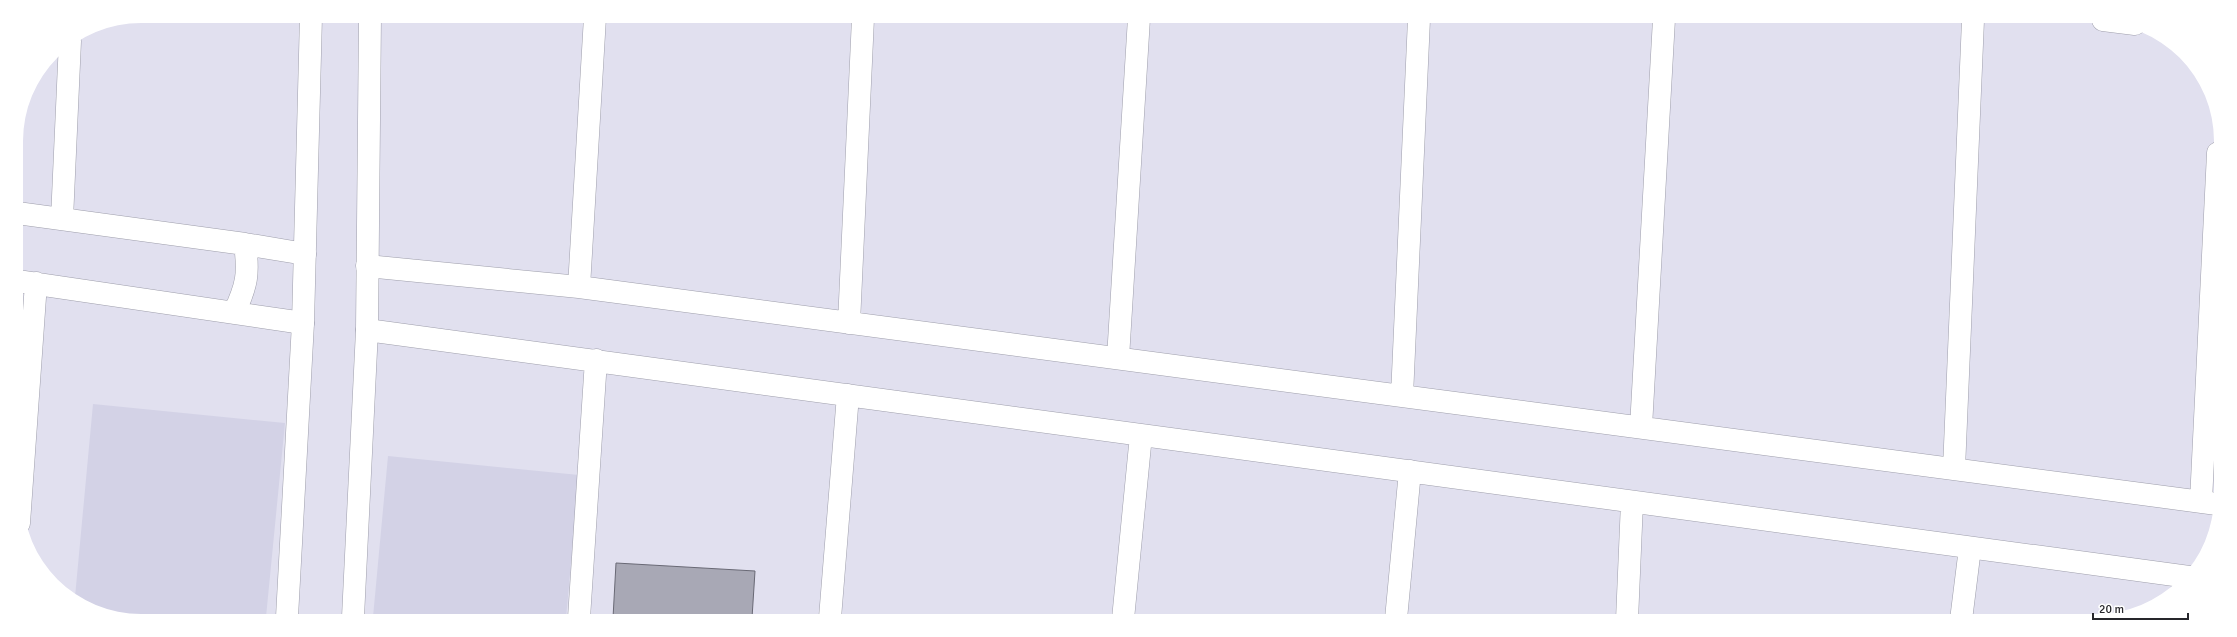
<svg xmlns="http://www.w3.org/2000/svg" width="2237" height="637" viewBox="0 0 2237 637" font-family="Signika,sans-serif">
<rect width="100%" height="100%" fill="#e1e0ef"/>
<path fill="#d3d2e6" d="M93,404l192,19 -19,194h-157l-34,-20z
M388,456l191,19 -13,143 -193,-1z"/>
<path fill="#a8a8b5" stroke="#696975" d="M616,563l139,8 -3,47h-139z"/>
<g fill="none" stroke-linecap="round" stroke-linejoin="round">
<defs>
<path id="minor" d="M2103,20l32,4
M17,213l228,31 60,10
M62,219l8,-178
M367,266l212,21 1638,217
M17,281l286,42
M579,287l16,-270
M234,313c13,-28 15,-39 11,-69
M849,323l14,-305
M367,330l1822,247
M1118,358l21,-340
M1402,396l17,-377
M1641,427l23,-408
M1954,469l19,-449
M2201,501l17,-348
M19,523l17,-240
M579,618l17,-258
M830,618l18,-223
M1123,619l18,-184
M1396,619l14,-148
M1627,620l5,-118
M1961,620l9,-72"/>
<path id="major" d="M287,617l16,-294 8,-307
M353,617l14,-287 3,-314"/>
</defs>
<use href="#minor" stroke="#9e9eab" stroke-width="23"/>
<use href="#major" stroke="#9e9eab" stroke-width="23"/>
<use href="#minor" stroke="#fff" stroke-width="22"/>
<use href="#major" stroke="#fff" stroke-width="22"/>
</g>
<path d="M0 0H2237V637H0ZM141 23H2096A118 118 0 0 1 2214 141V496A118 118 0 0 1 2096 614H141A118 118 0 0 1 23 496V141A118 118 0 0 1 141 23Z" fill="#fff" fill-rule="evenodd"/>
<path d="M2093 613v6h95v-6" fill="none" stroke="#26262b" stroke-width="2"/>
<text x="2099" y="613" font-size="12" fill="#26262b" stroke="#ffffff" stroke-width="3" paint-order="stroke">20 m</text>
</svg>
